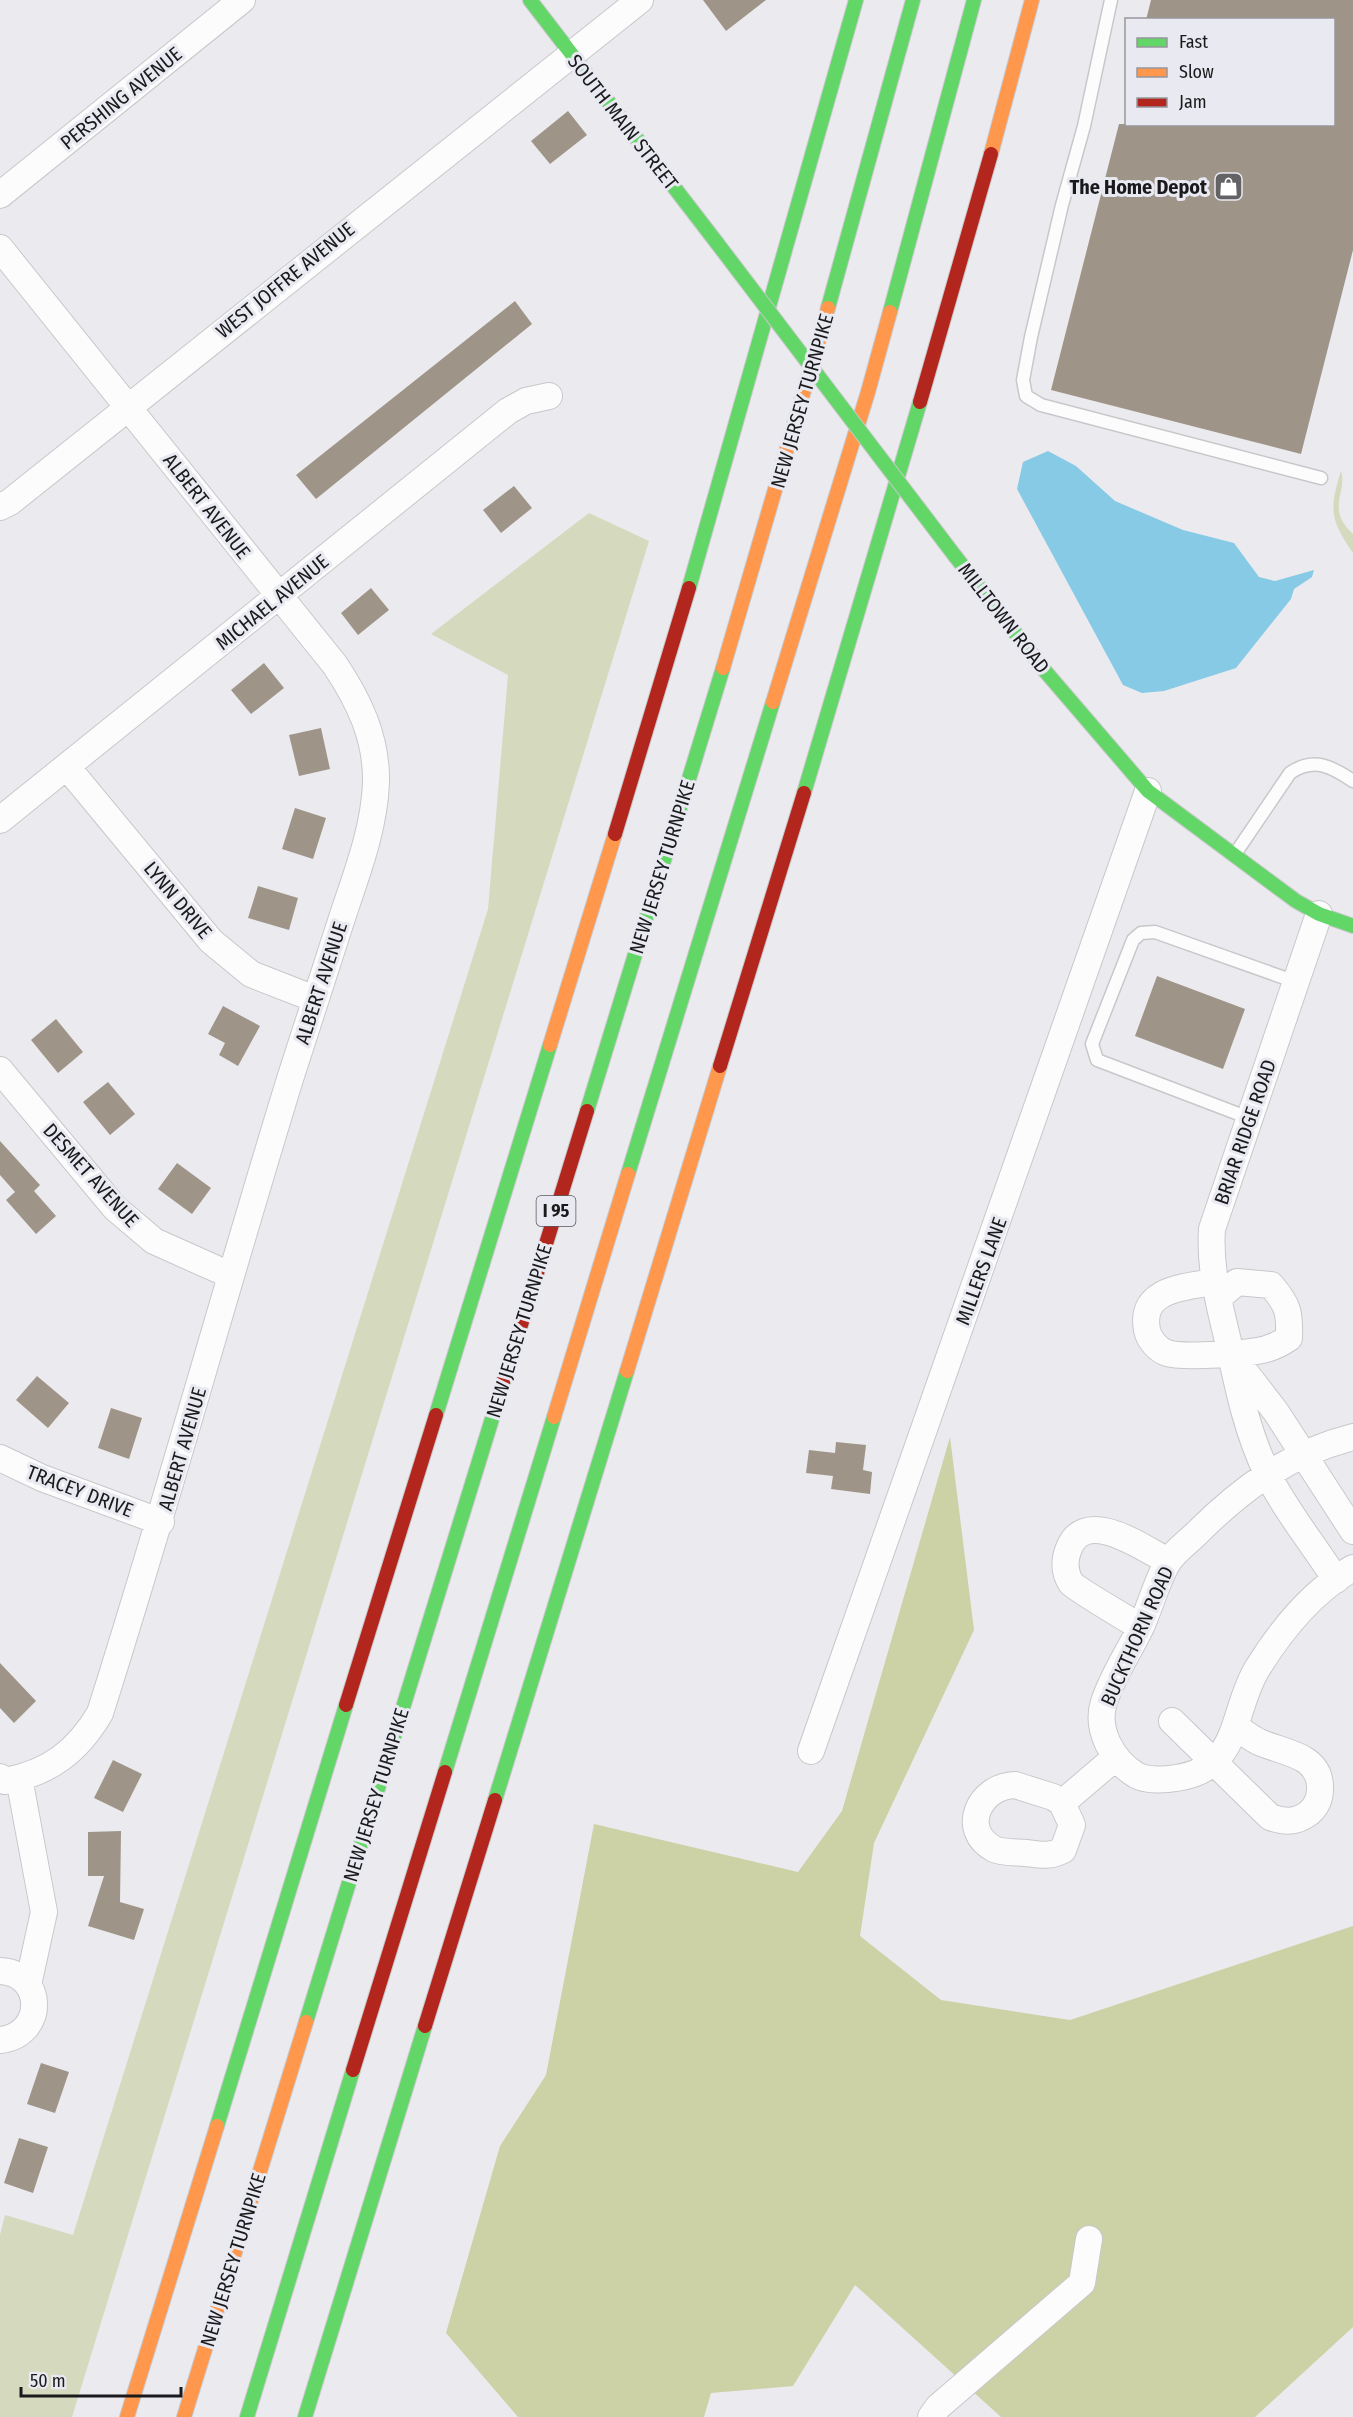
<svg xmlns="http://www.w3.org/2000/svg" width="1353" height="2417" viewBox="0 0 1353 2417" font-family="'Fira Sans Condensed',sans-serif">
<rect width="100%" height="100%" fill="#ebebef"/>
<path fill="#d5d9bd" d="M1341,471c7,21 -16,37 12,63v19c-23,-33 -24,-44 -12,-82z
M589,513l60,28 -577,1876h-72v-182l5,-20 68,20 415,-1326 20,-234 -77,-41z"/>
<path fill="#ccd1a6" d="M950,1437l24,193 -100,213 -14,93 81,64 129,20 283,-94v401l-98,90h-254l-146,-132 -62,101 -82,7 -7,24h-186l-72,-84 54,-187 46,-71 48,-251 204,48 44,-61z"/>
<path fill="#87cae6" d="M1048,451l28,15 39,35 68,29 51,13 25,34 16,4 39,-11 -2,7 -18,12 -3,10 -55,69 -72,23 -22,2 -19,-8 -106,-196 6,-27z"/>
<path fill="#9f9488" d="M703,0h63l-40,31z
M1151,0h202v250l-52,204 -250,-64 68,-266h215v-104h-188z
M568,111l19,24 -37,29 -19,-23z
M515,301l17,23 -216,175 -20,-24z
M514,486l18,22 -31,25 -18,-23z
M371,588l18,22 -31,25 -17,-22z
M264,663l20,25 -33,26 -20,-24z
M321,728l9,41 -31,7 -10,-41z
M295,808l31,10 -13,41 -31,-10z
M258,886l40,12 -9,32 -41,-12z
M1157,976l88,33 -22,60 -88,-33z
M223,1006l37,20 -22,40 -19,-11 6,-12 -17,-9z
M56,1019l27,33 -25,21 -27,-33z
M108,1082l27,32 -25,21 -27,-33z
M0,1141l40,44 -6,6 22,25 -20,18 -30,-34 9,-8 -15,-17z
M177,1163l34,25 -19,26 -34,-25z
M37,1376l32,27 -21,25 -32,-28z
M111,1408l31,10 -13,41 -31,-11z
M836,1442l30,3 -3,25 9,2 -2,22 -39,-5 2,-13 -27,-3 3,-23 26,3z
M0,1663l36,38 -22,22 -14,-15z
M113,1760l29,14 -19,38 -29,-14z
M121,1831l-1,71 24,7 -10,31 -46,-14 16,-50h-16v-44z
M41,2063l28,9 -14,41 -28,-9z
M19,2138l29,9 -15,46 -29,-10z"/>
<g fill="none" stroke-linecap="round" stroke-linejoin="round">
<defs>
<path id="lane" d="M1111,0l-27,126 -22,79 -31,132 -8,43 3,16 15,9 280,73
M1235,854l55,-81c24,-16 41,-7 63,8
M1249,1118l-152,-58 -5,-16 41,-104 8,-7 14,-1 141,50"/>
<path id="street" d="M0,195l242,-195
M0,248l335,417c24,36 42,73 41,118 -2,48 -20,92 -35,138 -17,52 -34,105 -51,158 -65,211 -123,424 -190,634 -22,38 -51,60 -95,68l-5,-4
M0,507l10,-5 630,-502
M67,767l144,174 40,33 64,25
M0,820l508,-409 18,-10 23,-5
M1319,914l-107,315c-3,42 9,81 18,121 9,42 18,84 37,123 18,37 47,72 69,107
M0,1070l115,138 39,33 76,34
M1215,1282c-29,5 -76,6 -68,48 2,10 11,20 20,23 14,5 87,1 102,-5 7,-2 14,-6 20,-10 1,-26 -1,-33 -18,-53l-34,-3 -19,16
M1235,1359l41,53 77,119
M1353,1437c-63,16 -111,51 -156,96 -9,9 -22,18 -29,29 -12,20 -18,46 -28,67 -12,24 -28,48 -36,73 -9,28 9,59 32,73 11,6 29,5 40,3 65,-9 55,-66 81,-109 24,-39 56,-78 96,-101
M0,1458l42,20 119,44
M1140,1627c-12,-8 -63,-37 -69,-44 -7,-11 -7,-23 -2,-35 17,-42 75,1 99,13
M1172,1721l98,96c14,5 26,6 39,-4 7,-6 11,-15 11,-24 1,-35 -37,-36 -61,-47 -8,-4 -16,-10 -23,-15
M811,1751l337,-960
M19,1778l25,134 -16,73
M1015,1785l38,12 9,6 10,22 -9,25c-13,7 -22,5 -37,3 -9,-1 -24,0 -32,-4 -35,-19 -15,-63 21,-64z
M1062,1803l54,-46
M0,1971c45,2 46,64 0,69
M931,2417l7,-10 144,-124 7,-44"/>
<path id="fast" d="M530,0l187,243
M828,308l85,-308
M890,312l84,-312
M955,556l90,115 103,120 148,110 23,13 34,12
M689,588l167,-588
M804,793l116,-391
M587,1111l136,-443
M628,1174l145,-472
M436,1415l114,-370
M445,1772l109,-355
M495,1800l132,-429
M306,2022l198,-642
M217,2126l129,-421
M247,2417l106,-347
M305,2417l120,-391"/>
<path id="slow" d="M991,154l41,-154
M723,668l105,-360
M773,702l95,-310 22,-80
M550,1045l65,-211
M627,1371l93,-305
M554,1417l74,-243
M127,2417l90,-291
M184,2417l122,-395"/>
<path id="jam" d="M920,402l71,-248
M615,834l74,-246
M720,1066l84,-273
M504,1380l83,-269
M346,1705l90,-290
M425,2026l70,-226
M353,2070l92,-298"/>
</defs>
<use href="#lane" stroke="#c8c8cb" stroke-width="15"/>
<use href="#street" stroke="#c8c8cb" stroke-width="28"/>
<use href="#fast" stroke="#c8c8cb" stroke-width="16"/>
<use href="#slow" stroke="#c8c8cb" stroke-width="16"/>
<use href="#jam" stroke="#c8c8cb" stroke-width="16"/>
<use href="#lane" stroke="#fcfcfd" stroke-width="12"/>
<use href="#street" stroke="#fcfcfd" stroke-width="26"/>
<use href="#fast" stroke="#63d668" stroke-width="14"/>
<use href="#slow" stroke="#ff974d" stroke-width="14"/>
<use href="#jam" stroke="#b3261e" stroke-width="14"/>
<defs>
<path id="fast-bridge" d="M717,243l238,313"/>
</defs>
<use href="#fast-bridge" stroke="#c8c8cb" stroke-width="16" stroke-linecap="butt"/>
<use href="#fast-bridge" stroke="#63d668" stroke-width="14"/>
</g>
<defs>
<symbol id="shop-square" viewBox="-11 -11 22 22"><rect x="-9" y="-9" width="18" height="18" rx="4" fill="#636366" stroke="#e9e9f1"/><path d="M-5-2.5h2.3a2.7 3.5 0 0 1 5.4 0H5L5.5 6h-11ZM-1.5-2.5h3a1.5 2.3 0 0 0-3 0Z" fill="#fff"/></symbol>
</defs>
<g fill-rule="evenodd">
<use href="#shop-square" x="1212" y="170" width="33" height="33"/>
</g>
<g text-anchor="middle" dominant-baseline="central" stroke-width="6" stroke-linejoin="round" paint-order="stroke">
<rect fill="#e9e9f1" stroke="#58585c" stroke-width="1.5" x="536.5" y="1196" width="39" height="30" rx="4.5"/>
<g font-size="18" font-weight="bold" fill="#1a1a1c">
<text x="556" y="1211">I 95</text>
</g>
<g font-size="20" fill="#1a1a1c" stroke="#e9e9f1">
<text transform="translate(121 98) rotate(-39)">PERSHING AVENUE</text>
<text transform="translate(623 122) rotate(52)">SOUTH MAIN STREET</text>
<text transform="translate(285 280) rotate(-39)">WEST JOFFRE AVENUE</text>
<text transform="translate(802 401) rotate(-74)">NEW JERSEY TURNPIKE</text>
<text transform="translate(207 506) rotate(52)">ALBERT AVENUE</text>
<text transform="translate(272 602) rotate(-39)">MICHAEL AVENUE</text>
<text transform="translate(1004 618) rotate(52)">MILLTOWN ROAD</text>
<text transform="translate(662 867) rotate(-73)">NEW JERSEY TURNPIKE</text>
<text transform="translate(178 900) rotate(50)">LYNN DRIVE</text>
<text transform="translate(321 983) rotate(-72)">ALBERT AVENUE</text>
<text transform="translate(1245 1132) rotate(-71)">BRIAR RIDGE ROAD</text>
<text transform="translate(91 1175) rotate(48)">DESMET AVENUE</text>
<text transform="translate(981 1271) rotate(-70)">MILLERS LANE</text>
<text transform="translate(519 1331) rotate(-73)">NEW JERSEY TURNPIKE</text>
<text transform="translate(182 1449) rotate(-74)">ALBERT AVENUE</text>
<text transform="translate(80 1491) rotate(21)">TRACEY DRIVE</text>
<text transform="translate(1137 1636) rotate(-66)">BUCKTHORN ROAD</text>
<text transform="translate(376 1795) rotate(-73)">NEW JERSEY TURNPIKE</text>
<text transform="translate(233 2260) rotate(-73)">NEW JERSEY TURNPIKE</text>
</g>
<g font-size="20" font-weight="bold" fill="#1a1a1c" stroke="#e9e9f1" text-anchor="end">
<text x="1207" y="187">The Home Depot</text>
</g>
</g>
<rect x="1125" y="18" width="210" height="108" fill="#e9e9f1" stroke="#96969c" stroke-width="1.5"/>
<rect x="1137" y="38" width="30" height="9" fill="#63d668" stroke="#96969c" stroke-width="1.5"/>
<text x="1179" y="48" font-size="18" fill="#1a1a1c">Fast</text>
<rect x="1137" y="68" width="30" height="9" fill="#ff974d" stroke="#96969c" stroke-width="1.5"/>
<text x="1179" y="78" font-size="18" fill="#1a1a1c">Slow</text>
<rect x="1137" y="98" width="30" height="9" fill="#b3261e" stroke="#96969c" stroke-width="1.5"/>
<text x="1179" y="108" font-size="18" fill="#1a1a1c">Jam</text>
<path d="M21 2387v9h160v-9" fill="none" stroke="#1a1a1c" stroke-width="3"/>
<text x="30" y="2387" font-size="18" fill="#1a1a1c" stroke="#e9e9f1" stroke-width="4.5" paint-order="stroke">50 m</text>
</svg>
